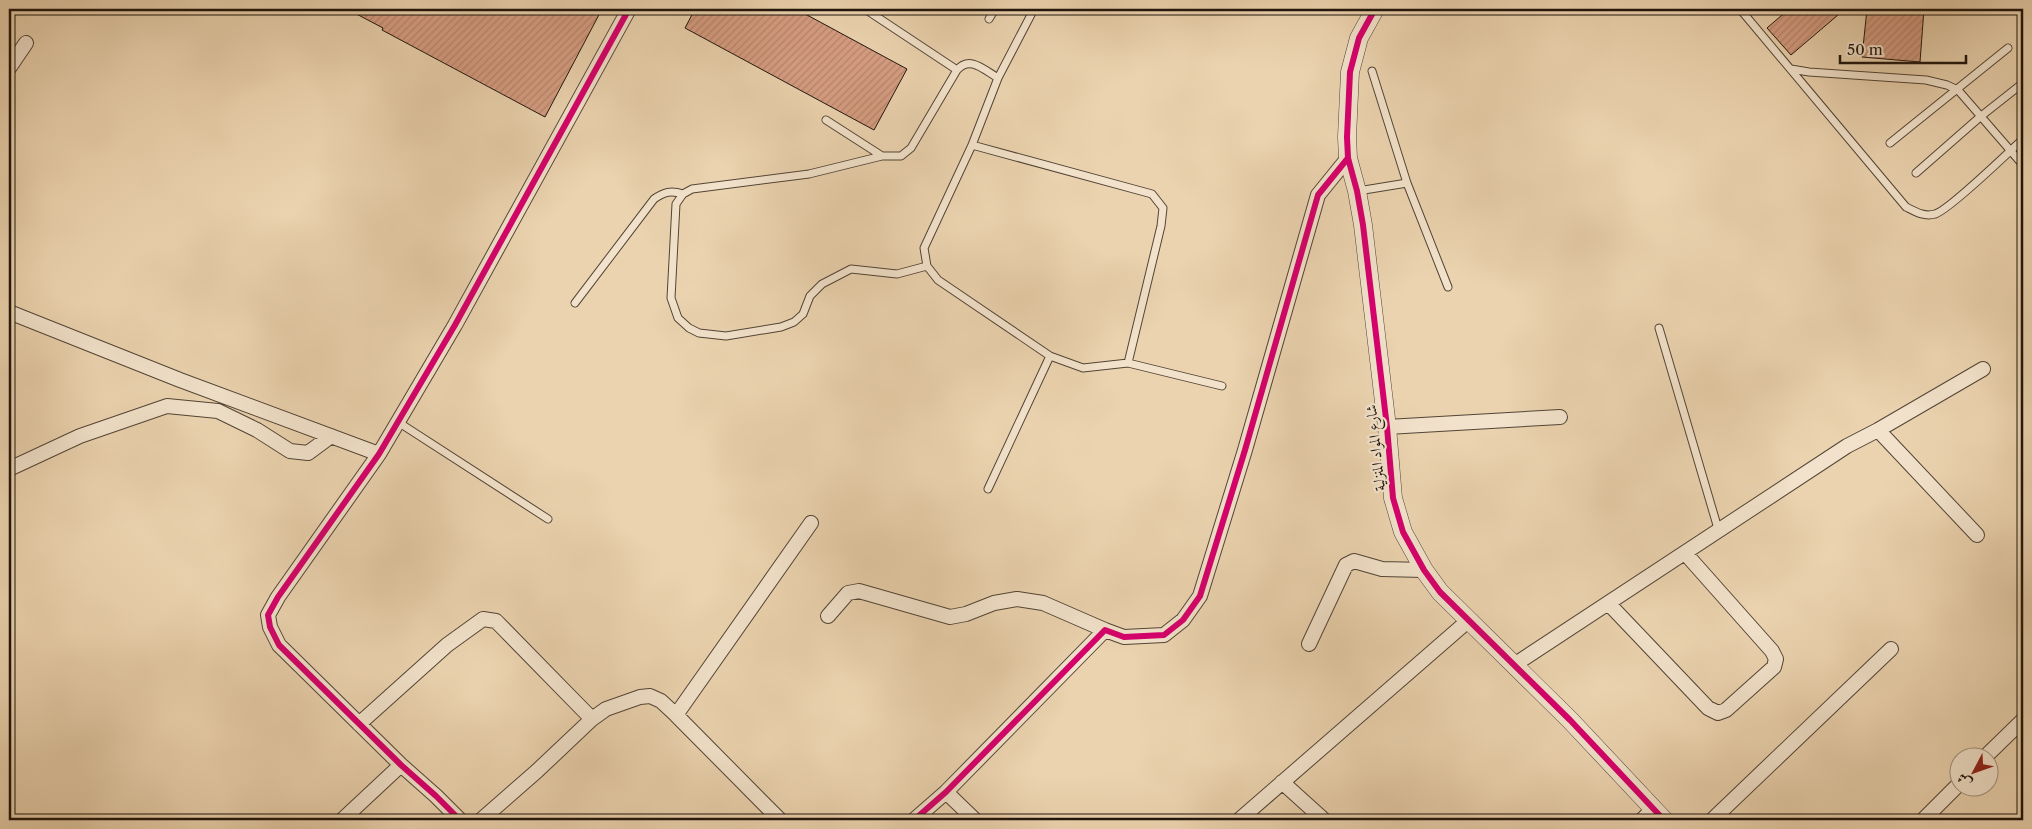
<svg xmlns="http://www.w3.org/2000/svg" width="2032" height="829" viewBox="0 0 2032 829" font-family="'Libre Caslon Text',Amiri,serif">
<defs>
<pattern id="building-hatch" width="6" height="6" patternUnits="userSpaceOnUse" patternTransform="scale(1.25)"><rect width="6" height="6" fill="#d69d82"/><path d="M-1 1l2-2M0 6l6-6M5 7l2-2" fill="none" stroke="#b7866f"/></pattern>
</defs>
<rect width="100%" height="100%" fill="#ebd3af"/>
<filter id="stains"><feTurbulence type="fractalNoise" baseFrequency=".004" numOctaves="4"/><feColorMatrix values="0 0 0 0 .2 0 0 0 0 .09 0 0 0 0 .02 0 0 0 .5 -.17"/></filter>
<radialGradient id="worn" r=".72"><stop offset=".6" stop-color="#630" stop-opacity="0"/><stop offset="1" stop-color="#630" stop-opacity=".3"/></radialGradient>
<path fill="url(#building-hatch)" stroke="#1f140c" d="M347,9h255l-57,108 -163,-87 1,-2z
M695,9h101l111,60 -33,61 -189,-102z
M1789,9h56l-54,46 -24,-27z
M1867,9h57l-4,53 -58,-5z"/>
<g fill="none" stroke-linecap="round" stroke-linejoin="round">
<defs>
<path id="service" d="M865,9l92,61
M1034,9l-36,69 -26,67 -48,103 3,18 11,14 112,76 33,12 45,-5 94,23
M1740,9l166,198c10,5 18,10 29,7 13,-3 74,-62 88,-75
M989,19l6,-10
M1791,69l18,3 117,8 21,5 11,5 65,75
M1372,71l35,112 41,104
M826,120l56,36h19l10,-8 46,-78c13,-15 27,0 41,8
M1890,143l118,-95
M972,145l180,49 11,14 -2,18 -33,137
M882,156l-73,18 -117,15 -9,5 -7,10 -5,94 7,20 11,10 10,5 27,3 55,-9 13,-5 9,-8 7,-18 12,-12 29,-15 46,5 30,-8
M1916,173l64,-56 43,-34
M1358,191l49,-8
M575,303l79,-104c10,-7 17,-9 29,-5
M1659,328l60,204
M398,422l150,97
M988,489l62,-133"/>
<path id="minor" d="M9,68l17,-25
M9,312l171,68 199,74
M1387,427l173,-10
M1878,430l99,105
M9,469l71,-33 87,-30 51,5 39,19 33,21 18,2 23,-17
M1608,603l100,105 10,5 8,-3 48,-43 2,-8 -4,-8 -87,-98
M828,616l20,-23 11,-2 91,26 16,-3 28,-11 23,-4 26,4 62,27
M1309,644l37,-79 8,-4 28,8 42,1
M1514,665l333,-219 31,-16 105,-61
M676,715l135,-192
M359,724l88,-79 36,-26 13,2 96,98
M1986,756l37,-36
M1282,782l42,38
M946,792l29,28
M342,820l59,-55
M460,820l-24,-24 -35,-31 -122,-120 -9,-18 -2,-12 10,-18 101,-143 76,-129 174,-316
M481,820l56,-49 55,-52 14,-10 34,-12 10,-1 11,5 15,14 104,105
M914,820l32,-28 159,-162 19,7 40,-2 19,-15 17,-24 45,-146 73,-255 30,-37
M1239,820l230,-200
M1642,820l12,-12
M1712,820l179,-171
M1923,820l37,-37"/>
<path id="tertiary" d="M1375,9l-16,29 -9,34 -3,65 1,21 9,33 6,34 24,202 6,71 10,34 21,38 16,22 130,128 94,100"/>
</defs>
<use href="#service" stroke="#524435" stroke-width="9"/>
<use href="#minor" stroke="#524435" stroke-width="16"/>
<use href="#tertiary" stroke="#524435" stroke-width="19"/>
<use href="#service" stroke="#f2e2cb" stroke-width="7"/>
<use href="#minor" stroke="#f2e2cb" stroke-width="14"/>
<use href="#tertiary" stroke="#f2e2cb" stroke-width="18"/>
<defs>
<path id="cycleway" d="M1375,9l-16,29 -9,34 -3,65 1,21 9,33 6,34 24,202 6,71 10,34 21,38 16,22 130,128 94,100
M460,820l-24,-24 -35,-31 -122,-120 -9,-18 -2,-12 10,-18 101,-143 76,-129 174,-316
M914,820l32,-28 159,-162 19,7 40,-2 19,-15 17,-24 45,-146 73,-255 30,-37"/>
</defs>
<use href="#cycleway" stroke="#f2e2cb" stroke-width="9"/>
<use href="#cycleway" stroke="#d6006c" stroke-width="6"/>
</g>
<g text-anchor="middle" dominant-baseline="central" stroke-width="4.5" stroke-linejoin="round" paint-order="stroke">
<g font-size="15" fill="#1f140c" stroke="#f2e2cb">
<text transform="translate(1375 448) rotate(-96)">شارع المواد المنزلية</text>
</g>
</g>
<rect width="2032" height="829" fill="none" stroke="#ebd3af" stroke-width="30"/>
<rect x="10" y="10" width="2012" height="809" fill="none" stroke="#1f140c" stroke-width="2.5"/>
<rect x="15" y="15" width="2002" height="799" fill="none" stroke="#1f140c"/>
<g transform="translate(1974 772) rotate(229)"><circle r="24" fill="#f2e2cb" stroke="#9e907f"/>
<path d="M0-4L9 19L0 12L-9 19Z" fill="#8f2418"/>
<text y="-8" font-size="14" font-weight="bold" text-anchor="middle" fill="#1f140c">ش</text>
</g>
<path d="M1840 55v8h126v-8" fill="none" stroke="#1f140c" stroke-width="2.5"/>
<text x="1847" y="55" font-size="15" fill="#1f140c" stroke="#f2e2cb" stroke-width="4" paint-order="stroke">50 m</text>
<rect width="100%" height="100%" filter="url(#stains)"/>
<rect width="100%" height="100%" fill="url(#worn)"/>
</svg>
